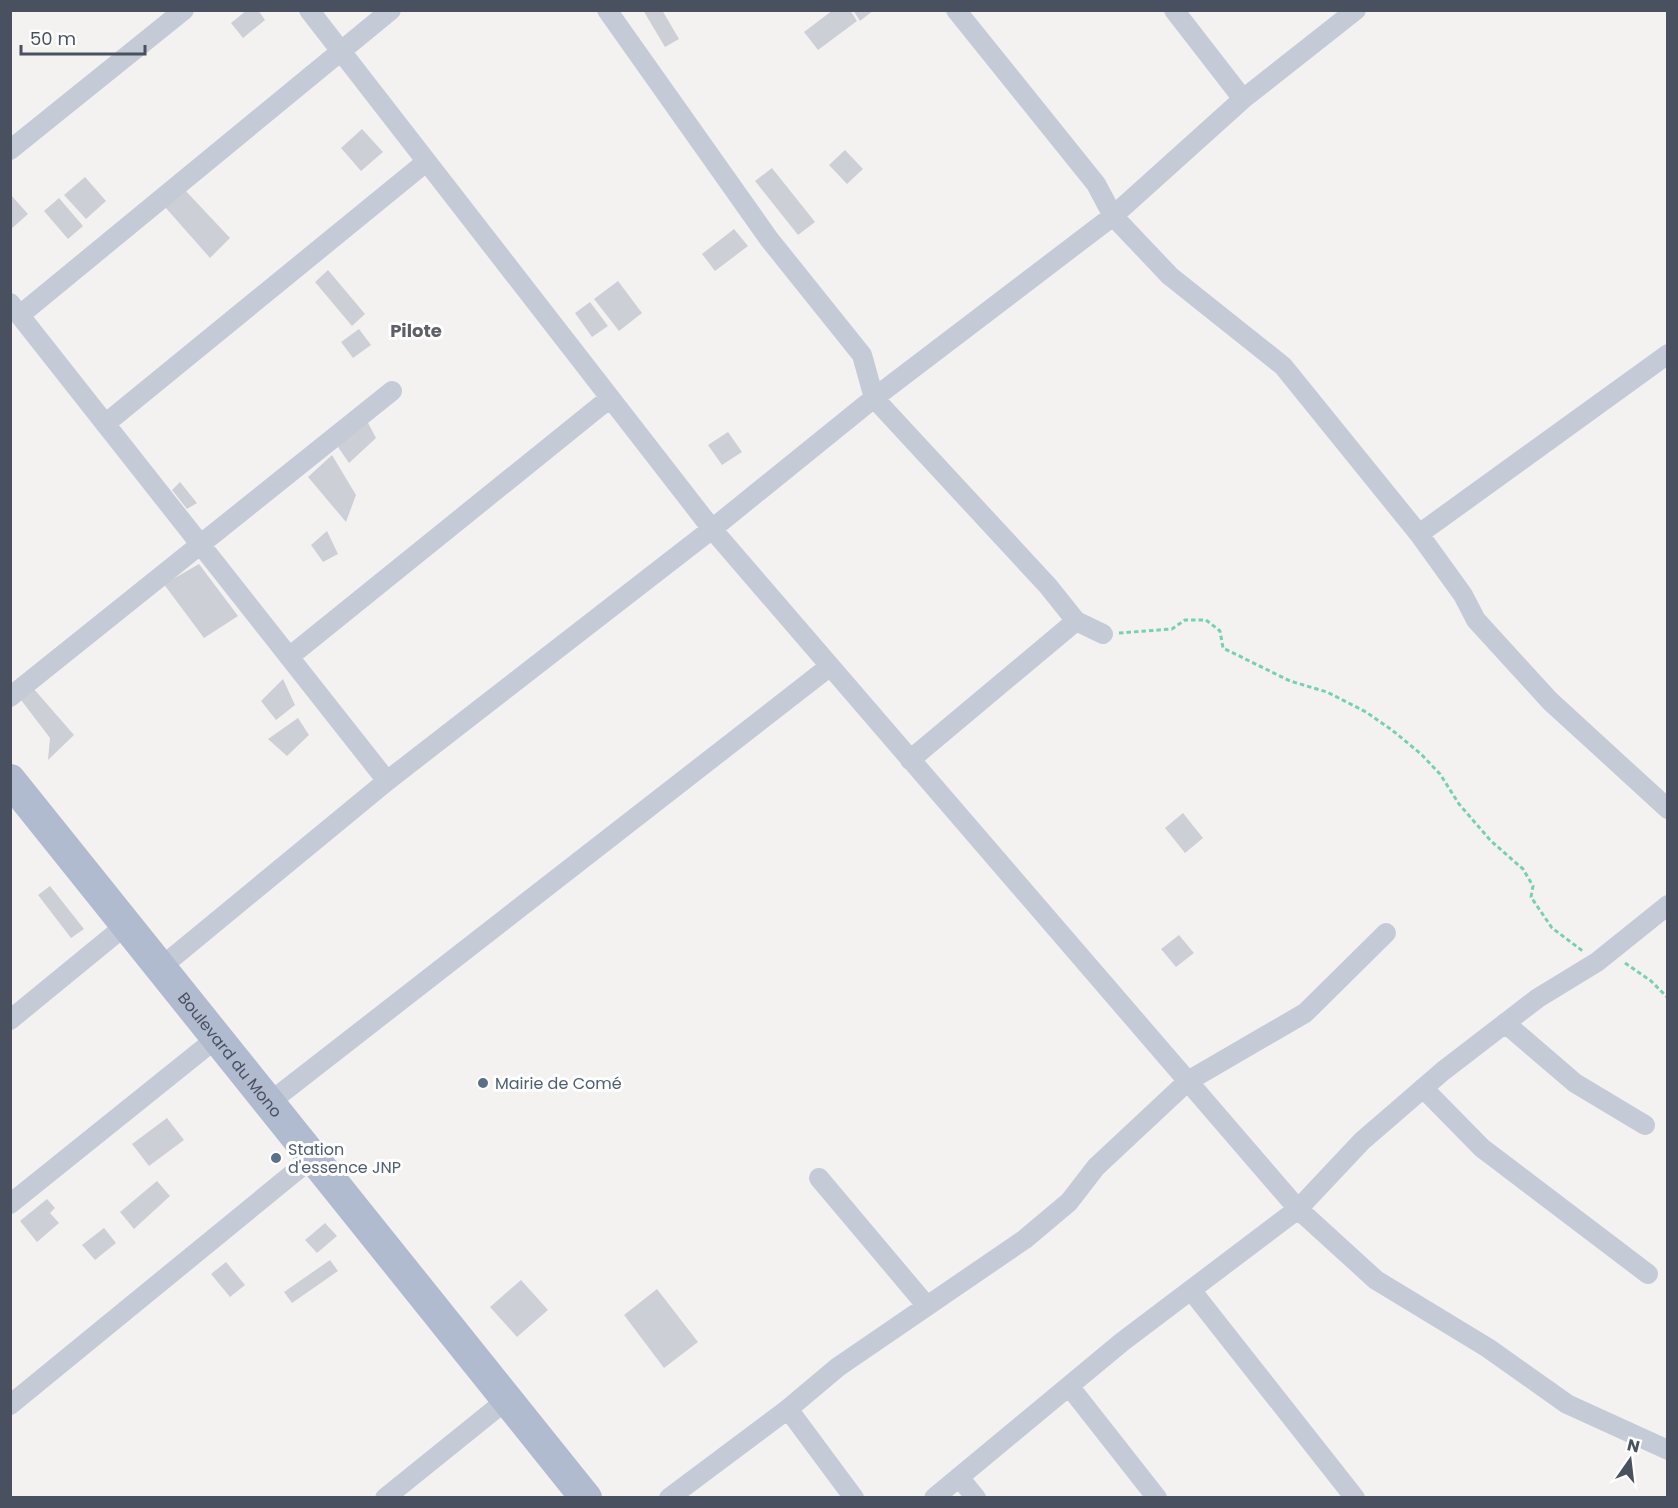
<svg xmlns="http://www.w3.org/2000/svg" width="1678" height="1508" viewBox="0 0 1678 1508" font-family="Poppins,sans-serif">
<rect width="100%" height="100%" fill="#f4f2f1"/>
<path fill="#cdcfd7" d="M247,10h11l7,10 -22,18 -12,-15z
M643,10h19l17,29 -14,8z
M833,10h17l7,11 -39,29 -14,-18z
M853,10h21l-14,11z
M362,129l21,23 -22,19 -20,-23z
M845,150l18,19 -16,15 -18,-19z
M772,168l43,54 -17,13 -43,-54z
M85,177l21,24 -20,18 -22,-24z
M184,189l46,49 -20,20 -45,-51z
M10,194l18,20 -18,16z
M59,198l24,28 -15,13 -24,-28z
M734,229l14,17 -33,25 -13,-17z
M328,270l37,44 -13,12 -37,-44z
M618,281l24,32 -23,18 -25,-32z
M590,302l18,24 -16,11 -17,-24z
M359,329l12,16 -18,13 -12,-16z
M367,421l9,17 -27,25 -11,-16z
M728,432l14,20 -20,13 -14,-20z
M332,455l24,40 -10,27 -38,-45z
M180,482l17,21 -10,6 -15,-19z
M327,531l11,23 -15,8 -12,-17z
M199,564l39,52 -34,22 -44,-59 6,4z
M283,679l12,26 -19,15 -15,-19z
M33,688l41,47 -26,25 2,-22 -29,-38z
M298,718l11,17 -22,21 -19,-17z
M1183,813l20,25 -18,15 -20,-25z
M50,886l34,43 -13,9 -33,-43z
M1179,935l15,18 -18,14 -15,-18z
M167,1118l17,22 -35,26 -17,-22z
M157,1181l13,15 -36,33 -14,-17z
M47,1199l8,9 -5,5 9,10 -22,19 -17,-21z
M325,1223l12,13 -20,17 -12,-13z
M104,1228l12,15 -21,17 -13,-15z
M330,1260l8,11 -46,32 -8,-11z
M226,1262l19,23 -15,12 -19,-23z
M521,1280l27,30 -31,27 -27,-30z
M657,1289l41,53 -34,26 -40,-53z"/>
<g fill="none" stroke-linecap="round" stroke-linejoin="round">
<path stroke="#77d0b5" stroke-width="3" stroke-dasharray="4.5 3" stroke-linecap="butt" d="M1119,633l53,-4 13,-9h21l14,11 3,17 67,33 37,11 39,20 26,18 29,24 19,20 19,30 32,37 32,28 10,17 -2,11 21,31 32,24
M1625,963l26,18 17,17"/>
<path stroke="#c5cbd6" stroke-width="20" d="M309,10l403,519 586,680 78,71 112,68 79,56 101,46
M607,10l162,229 93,116 12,43 174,188 28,35 27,13
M956,10l140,174 17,32 57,60 113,90 136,168 44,61 13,25 74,81 118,108
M1174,10l69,89
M10,150l174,-140
M10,303l377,478
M20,315l371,-305
M105,424l321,-262
M1419,534l249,-180
M289,657l321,-259
M10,697l382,-306
M910,760l166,-139
M160,968l227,-187 325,-252 162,-131 239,-182 130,-117 113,-89
M10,1020l116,-95
M1505,1023l70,60 70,42
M1423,1088l59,60 166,126
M270,1102l559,-435
M819,1178l107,127
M10,1204l208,-167
M1191,1290l164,208
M1069,1386l88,112
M10,1405l302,-247
M788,1409l66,89
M959,1477l17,21
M385,1498l124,-100
M669,1498l119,-89 50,-42 187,-128 44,-37 27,-35 92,-86 117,-68 81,-80
M934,1498l188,-156 176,-133 64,-68 81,-70 95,-73 59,-36 71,-57"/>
<path stroke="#b1bbd0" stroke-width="32" id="s1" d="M10,780l576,718"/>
</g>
<g fill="#5c6f8a" stroke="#fff" stroke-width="2">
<circle cx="483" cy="1083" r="6"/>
<circle cx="276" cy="1158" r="6"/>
</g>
<g text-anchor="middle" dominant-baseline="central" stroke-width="6" stroke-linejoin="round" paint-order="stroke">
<g font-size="16" fill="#495060" stroke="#fff">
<text stroke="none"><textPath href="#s1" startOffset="352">Boulevard du Mono</textPath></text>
</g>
<g font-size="16" fill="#4e5e75" stroke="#fff" text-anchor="start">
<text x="495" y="1083">Mairie de Comé</text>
<text x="288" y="1149">Station<tspan x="288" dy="18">d'essence JNP</tspan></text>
</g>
<g font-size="18" font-weight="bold" fill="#5e6067" stroke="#fff">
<text x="416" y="330">Pilote</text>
</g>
</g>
<rect width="1678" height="1508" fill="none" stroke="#495060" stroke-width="24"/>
<g transform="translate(1630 1460) rotate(14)" stroke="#ffffff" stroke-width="4.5" paint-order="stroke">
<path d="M0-4.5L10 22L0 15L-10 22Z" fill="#495060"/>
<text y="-9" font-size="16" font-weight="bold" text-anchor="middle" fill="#495060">N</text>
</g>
<path d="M21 45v9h124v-9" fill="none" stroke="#495060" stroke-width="3"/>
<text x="30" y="45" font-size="18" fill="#495060" stroke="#ffffff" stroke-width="4.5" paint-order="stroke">50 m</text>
</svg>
